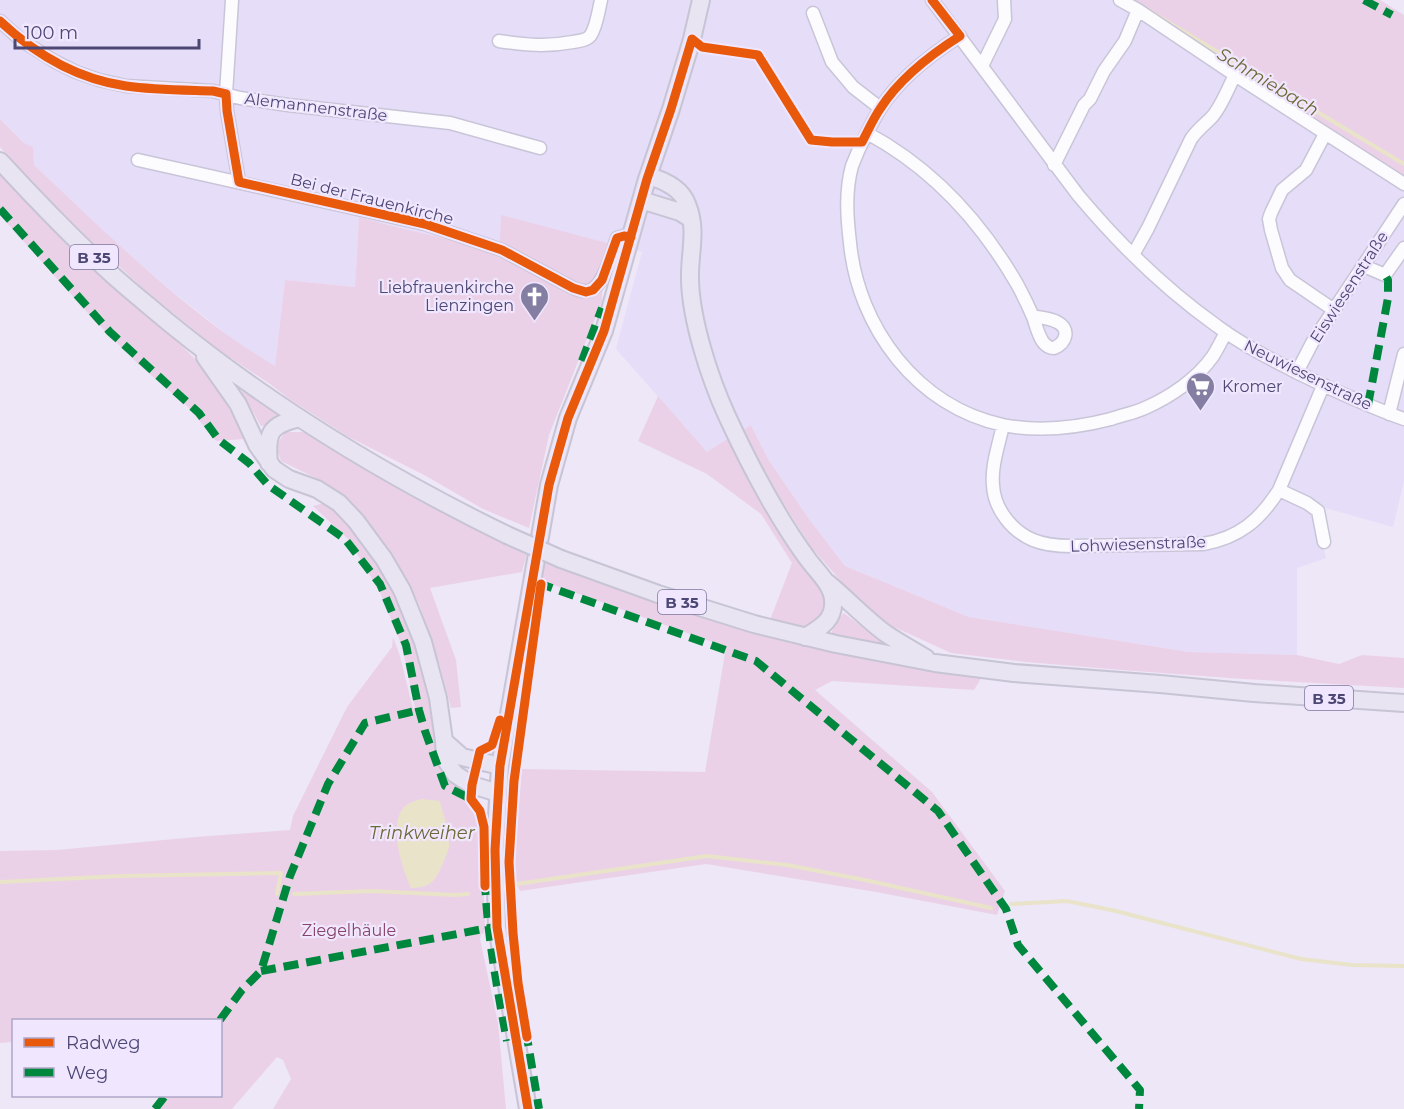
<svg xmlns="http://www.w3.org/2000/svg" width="1404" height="1109" viewBox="0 0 1404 1109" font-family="Montserrat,sans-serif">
<rect width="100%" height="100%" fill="#ede7f7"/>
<path fill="#e6ddf9" d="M0,0h1115l289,187v294l-11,46 -71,-20 -8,6 12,45 -29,10v87l-108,-3 -220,-35 -124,-51 -36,-47 -41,-60 -17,-34 -44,27 -91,-103 26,-97 -141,-36 -2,37 -140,-36 -4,70 -70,-7 -10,87 -40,-26 -72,-57 -49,-43 -80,-76 -10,-22 -24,-24z"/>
<path fill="#ebd1e8" d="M1113,0h267l24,15v172z
M0,119l24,24 9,4 1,18c65,61 129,125 202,176 13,9 26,17 39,25l10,-86 70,7 4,-70c46,13 93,22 140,36l2,-38 110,29 -8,26 -1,31 -53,134 -20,93 -46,-19 -57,-33 -79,-40 -59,-38 -18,-14 -54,-36 -71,-58 -58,-53 -70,-70 -17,-20z
M0,172l29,33 81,76 63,56 35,35 38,67 -30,2 -28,-34 -51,-44 -42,-42 -95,-106z
M243,390l33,23v3l-11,10h-4l-19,-34z
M658,396l49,56 22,-14c23,40 45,81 69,120 8,13 21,24 26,38 2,5 3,13 0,17 -11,21 -37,11 -54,7l22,-57 -31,-49 -54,-40 -69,-33z
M751,425l17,34 41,60 36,47 124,51 220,35 108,3 42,9 23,-9 42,3v30l-161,-9 -121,-9 -96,-8 -75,-9 -59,-27 -38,-30 -43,-49 -50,-79 -20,-37z
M285,432h21l48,29 173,92 -5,19 -92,16 26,72 5,47 -10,1 -11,-42 -21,-62 -20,-38 -27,-38 -24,-28 -22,-17 -45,-22 -5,-15z
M328,502l35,36 32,54 27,65 22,114 6,10 11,6 17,18 8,28 -3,47 2,44 -1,9 -3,1 -1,5 18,84 8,86h-233l18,-30 -8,-19 -6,-3 -45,52h-80l11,-13h57v-76h-206l-1,22 -13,1v-192l57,-1 139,-13 94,-7 3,-14 54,-109 45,-60 1,-10 7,19 13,53 2,-1 -13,-62 -22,-54 -32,-53 -35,-33z
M546,559l46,18 391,98 -9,15 -142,-9 -17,9 117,102 73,99 -8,24 -121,-23 -170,-28 -186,27 -7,-14 9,-108 183,3 21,-125 -186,-67z
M844,613l38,29 -1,2 -49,-10v-3l10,-16z"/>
<path fill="#e9e3c9" d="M421,799l19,2c3,14 9,27 9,42 1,6 -3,12 -5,18 -8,18 -11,27 -33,27 -9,-19 -23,-64 -7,-81 4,-4 11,-6 17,-8z"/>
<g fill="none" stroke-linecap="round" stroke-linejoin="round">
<path stroke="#e9e3c9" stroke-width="4" d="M1148,10l256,154
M0,882l121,-6 160,-3 -4,21
M517,884l190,-28 80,9 78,15 126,28
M294,894l77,-3 84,4 13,-1
M1011,904l56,-3 49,10 185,48 51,6 52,1"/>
<defs>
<path id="minor" d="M232,0l-6,94 1,17 12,71
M932,0l146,195c41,49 87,94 139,131 24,18 52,32 79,46 35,17 71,34 108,47
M1120,0l18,10 97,65 169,109
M813,13l19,49 21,25 27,21
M0,21l21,19 33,21 22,11 23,8 27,6 87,5 27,7 48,7 162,18 90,25
M960,36c-30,19 -61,43 -80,73 -5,8 -9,16 -13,24 -6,11 -11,22 -15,33 -7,25 -5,52 -2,77 8,84 67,164 153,182 35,7 73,3 108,-6 11,-4 23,-6 34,-11 25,-11 52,-29 68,-52 5,-8 9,-16 13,-24
M499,41c27,4 47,6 74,1 6,-1 14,-2 17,-6 6,-7 9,-27 11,-36
M982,66l23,-47 -1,-19
M867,133c65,35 113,87 150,151 6,11 11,21 16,33 3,8 5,18 10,25 3,4 6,6 11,6 12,-5 17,-19 3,-26 -7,-4 -17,-4 -24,-6
M1325,134l-19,36 -24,20 -11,23 -2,6 2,11 11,38 8,12 44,30
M138,160l287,64 77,26 71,38c5,2 10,4 14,3 17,-2 25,-39 30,-53l7,-2 7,1
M1054,165l30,-60 6,-6 14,-28 21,-30 13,-31
M1133,255l15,-27 43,-89c6,-9 13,-14 20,-21 10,-10 17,-30 24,-43
M1364,266l21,9 19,-27
M1297,372l15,-29 92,-139
M1389,414l15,-60
M1003,425c-4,19 -12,41 -10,60 1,24 19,46 40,55 12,5 25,6 38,6l132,-2c36,-6 57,-24 76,-54l44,-104
M1279,490l28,13 11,8 6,31"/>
<path id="major" d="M0,161c34,37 69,73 105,107 20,19 42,36 63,54 104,85 218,154 339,213
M648,176c15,4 33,12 39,28 11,26 2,50 3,76 1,41 20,99 37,136 23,50 48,98 80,142 9,13 25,26 26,42 2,20 -13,28 -28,37
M641,200l39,12 11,7
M205,357l33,47 19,41 17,24 15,10 28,10 22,14 17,18 28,38 18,31 21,52 15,56 6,43 1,18 10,15 17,11 26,8
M269,463c-3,-31 1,-38 31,-45
M561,559l97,35 96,30 82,20 99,19 79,10 146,11 94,9 150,10
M828,583c19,16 37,35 57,50 13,9 28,17 41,25
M444,741l18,16 38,9
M528,1109l-31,-182 -2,-77 5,-84 49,-281 19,-67 36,-87 43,-152 24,-70 21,-70 9,-39"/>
</defs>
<use href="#minor" stroke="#c9c5d8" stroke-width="15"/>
<use href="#major" stroke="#c7c4d5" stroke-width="20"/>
<use href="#minor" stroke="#fcfbfe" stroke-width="12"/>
<use href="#major" stroke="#e9e4f2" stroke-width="16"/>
<defs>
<path id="major-bridge" d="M507,535l54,24"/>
</defs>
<use href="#major-bridge" stroke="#c7c4d5" stroke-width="20" stroke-linecap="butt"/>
<use href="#major-bridge" stroke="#e9e4f2" stroke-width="16"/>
<path stroke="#00873e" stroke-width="8" stroke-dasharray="15 8" stroke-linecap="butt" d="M1364,0l28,15
M0,209l110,123 89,81 20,27 30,23 19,22 77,54 35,45 26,61 13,65 6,21 20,55 26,13
M582,361l20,-53
M1368,405l20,-107v-18l-3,-5
M538,583l218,78 182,150 68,98 12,36 122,145 -1,19
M485,880c2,54 12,108 22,161
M261,971l233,-44
M220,1020l22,-30 19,-19 29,-95 38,-92 37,-61 54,-13
M526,1031l13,78
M155,1109l10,-13"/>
<defs>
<path id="cycleway" d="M0,21c35,33 78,58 126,65 28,4 58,4 87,5l13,3 1,17 12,71 186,42 77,26 71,38 13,4 7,-2 9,-10 15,-42 7,-2 7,1
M485,886l-1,-59 -4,-16 -9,-12 1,-14 8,-34 12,-6 8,-25
M527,1037l-9,-54 -5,-50 -4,-71 5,-81 27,-197
M528,1109l-31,-182 -2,-77 5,-84 49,-281 19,-67 36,-87 43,-152 24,-70 21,-70 10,8 56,8 53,85 21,2h30c6,-11 11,-23 18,-33 19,-30 50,-54 80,-73l-28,-36"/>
</defs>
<use href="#cycleway" stroke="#f0e7ff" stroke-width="13"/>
<use href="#cycleway" stroke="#e8590c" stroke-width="9"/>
</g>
<defs>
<symbol id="church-pin" viewBox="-11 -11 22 30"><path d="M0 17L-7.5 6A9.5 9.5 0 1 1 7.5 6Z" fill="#847fa2" stroke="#f0e7ff"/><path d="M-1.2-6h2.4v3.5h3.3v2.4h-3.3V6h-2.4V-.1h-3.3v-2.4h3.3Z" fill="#fff"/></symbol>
<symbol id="supermarket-pin" viewBox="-11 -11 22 30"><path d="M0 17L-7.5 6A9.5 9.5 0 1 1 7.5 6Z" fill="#847fa2" stroke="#f0e7ff"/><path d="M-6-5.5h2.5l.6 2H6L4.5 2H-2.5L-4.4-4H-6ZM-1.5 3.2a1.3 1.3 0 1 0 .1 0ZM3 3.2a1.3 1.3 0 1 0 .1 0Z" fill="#fff"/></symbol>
</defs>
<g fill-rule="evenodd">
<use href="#church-pin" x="518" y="280" width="33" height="45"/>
<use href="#supermarket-pin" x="1184" y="370" width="33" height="45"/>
</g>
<g text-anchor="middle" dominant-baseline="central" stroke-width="4.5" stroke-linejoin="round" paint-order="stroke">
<g fill="#f0e7ff" stroke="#7d779e" stroke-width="1.5">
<rect x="70" y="245" width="48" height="24" rx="4.5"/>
<rect x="658" y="590" width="48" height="24" rx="4.5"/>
<rect x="1305" y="686" width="48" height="24" rx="4.5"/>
</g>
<g font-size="15" font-weight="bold" fill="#4c4774">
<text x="94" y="257">B 35</text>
<text x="682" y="602">B 35</text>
<text x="1329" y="698">B 35</text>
</g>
<g font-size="16" fill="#4c4774" stroke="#f0e7ff">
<text transform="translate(316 107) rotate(7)">Alemannenstraße</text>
<text transform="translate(372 199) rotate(14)">Bei der Frauenkirche</text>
<text transform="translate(1349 287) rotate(-57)">Eiswiesenstraße</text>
<text transform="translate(1308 375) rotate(26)">Neuwiesenstraße</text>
<text transform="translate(1138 544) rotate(-2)">Lohwiesenstraße</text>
</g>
<g font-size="16" fill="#4c4774" stroke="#f0e7ff" text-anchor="end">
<text x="514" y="287">Liebfrauenkirche<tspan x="514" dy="18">Lienzingen</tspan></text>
<text x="1222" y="386" text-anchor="start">Kromer</text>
</g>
<g font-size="16" fill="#874468" stroke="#f0e7ff">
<text x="349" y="930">Ziegelhäule</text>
</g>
<g font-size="18" font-style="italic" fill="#6d6835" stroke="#f0e7ff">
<text transform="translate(1268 82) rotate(31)">Schmiebach</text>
<text x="422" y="833">Trinkweiher</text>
</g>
</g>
<rect x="12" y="1019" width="210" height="78" fill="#f0e7ff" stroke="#aea7c7" stroke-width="1.5"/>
<rect x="24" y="1038" width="30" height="9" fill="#e8590c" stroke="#aea7c7" stroke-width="1.5"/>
<text x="66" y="1049" font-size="18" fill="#4c4774">Radweg</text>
<rect x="24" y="1068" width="30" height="9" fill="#00873e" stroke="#aea7c7" stroke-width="1.5"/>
<text x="66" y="1079" font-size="18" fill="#4c4774">Weg</text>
<path d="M15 39v9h184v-9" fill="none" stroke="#4c4774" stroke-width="3"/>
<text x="24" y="39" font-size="18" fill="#4c4774" stroke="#f0e7ff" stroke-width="4.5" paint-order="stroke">100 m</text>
</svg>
